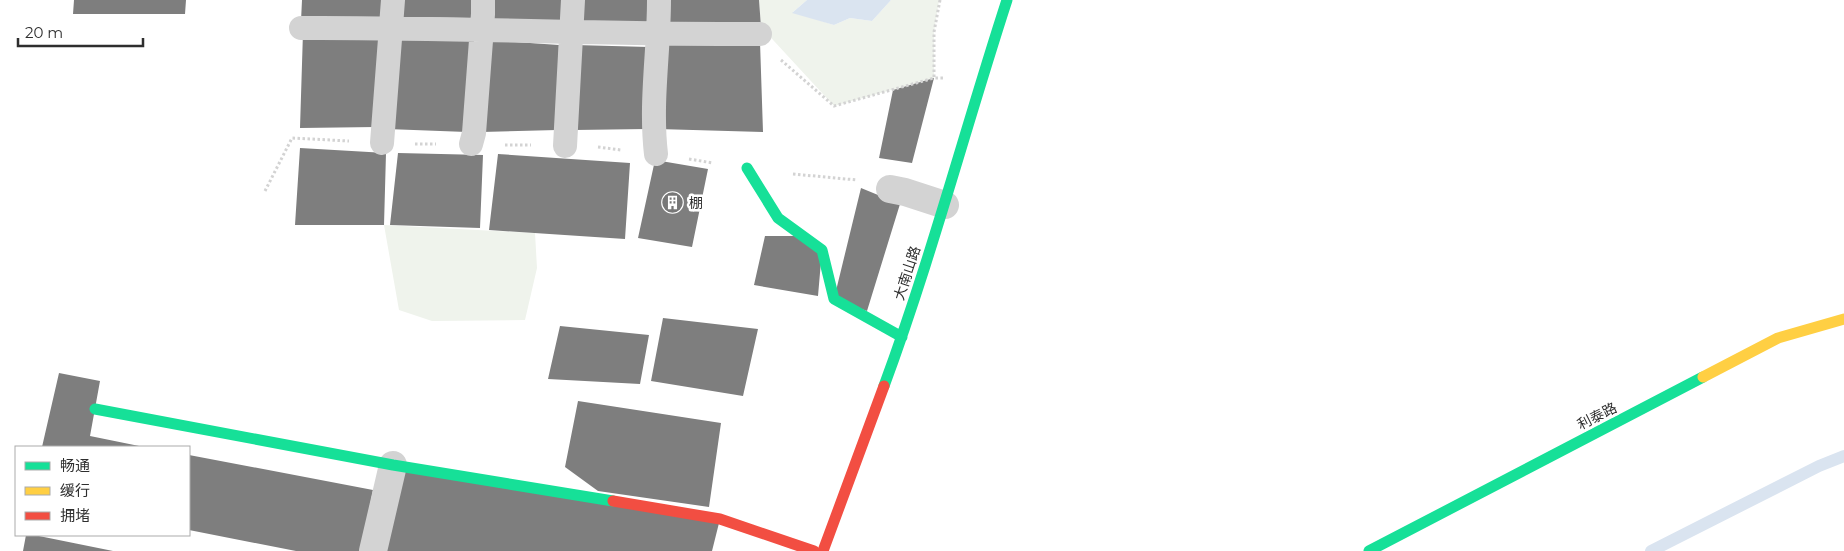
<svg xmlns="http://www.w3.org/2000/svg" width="1844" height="551" viewBox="0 0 1844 551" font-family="Montserrat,'Noto Sans SC',sans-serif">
<rect width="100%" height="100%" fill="#fff"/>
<path fill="#eff3ec" d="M759,0h48l-14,12 41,13 16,-7 22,3 19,-21h48l-5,32v46l-100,28 -73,-79z
M384,225l151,8 2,35 -12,52 -93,1 -33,-11z"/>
<path fill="#dae4f0" d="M807,0h84l-19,21 -22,-3 -16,7 -42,-12z"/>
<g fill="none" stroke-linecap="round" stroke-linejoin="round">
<path stroke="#dae4f0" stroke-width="12" d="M1651,551l168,-85 25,-10"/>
</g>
<path fill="#7e7e7e" d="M74,0h112l-1,14h-112z
M302,0h88v21h-89z
M397,0h80v18l-80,-1z
M487,0h80v20h-80z
M578,0h74l2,26 -76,-5z
M664,0h95l2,27 -97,-1z
M303,32l78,6 -5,89 -76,1z
M393,35l81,6 -7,91 -80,-3z
M485,40l74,5 -2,85 -76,2z
M760,42l3,90 -105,-3 6,-84z
M575,45l74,2 -2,82 -73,1z
M934,78l-22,85 -33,-5 14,-68z
M300,148l86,5 -2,72h-89z
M398,153l85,2 -3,73 -90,-3z
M498,154l132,9 -5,76 -136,-9z
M655,160l53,9 -16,78 -54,-9z
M861,188l39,16 -33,107 -33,-12z
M765,236h36l21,14 -4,46 -64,-11z
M663,318l95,11 -15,67 -92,-15z
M560,326l89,9 -9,49 -92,-5z
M59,373l41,8 -10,55 54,11h-102z
M578,401l143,22 -12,84 -111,-16 -33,-24z
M189,455l184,35 -12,61h-65l-107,-21z
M393,465l327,54 -8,32h-339z
M26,535h8l79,16h-90z"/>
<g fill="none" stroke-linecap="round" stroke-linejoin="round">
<path stroke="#d3d3d3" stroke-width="3" stroke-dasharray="2.5 2.5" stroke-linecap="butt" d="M940,0l-6,32v46h11
M781,60l53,46 100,-28
M415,144h21
M505,145h26
M598,147l23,3
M689,159l24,4
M793,174l64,6
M265,191l27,-53 57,3"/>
<path stroke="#d3d3d3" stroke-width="24" d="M301,28c153,-1 306,7 459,6
M382,143l11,-143
M471,144l3,-11 9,-119v-14
M565,146l8,-146
M656,154c-6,-51 3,-103 3,-154"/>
<path stroke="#d3d3d3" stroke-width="28" d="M890,189l15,3 40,13
M373,551l20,-86"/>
<path stroke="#16e098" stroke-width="11" d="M747,168l31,50 44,32 12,49 68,38
M884,386c47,-127 81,-257 123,-386
M95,409l298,56 220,36
M1369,551l334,-174"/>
<path stroke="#ffcf43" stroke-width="11" d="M1703,377l75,-39 66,-19"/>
<path stroke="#f24e42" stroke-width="11" d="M613,501l107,18 94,32
M823,551l61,-165"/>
</g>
<defs>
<symbol id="building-disc" viewBox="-11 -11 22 22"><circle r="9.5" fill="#777" stroke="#fff"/><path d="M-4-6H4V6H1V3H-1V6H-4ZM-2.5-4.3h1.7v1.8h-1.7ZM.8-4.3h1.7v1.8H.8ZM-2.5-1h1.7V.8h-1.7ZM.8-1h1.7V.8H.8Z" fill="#fff"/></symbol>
</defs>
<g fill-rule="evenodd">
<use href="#building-disc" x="660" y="190" width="25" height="25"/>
</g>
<g text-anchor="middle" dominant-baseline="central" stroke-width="5" stroke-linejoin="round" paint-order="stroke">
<g font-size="14" fill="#2e2e2e" stroke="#fff" text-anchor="start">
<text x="689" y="203">棚</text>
</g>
<g font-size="14" fill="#2e2e2e" stroke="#fff">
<text transform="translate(907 273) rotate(-72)">大南山路</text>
<text transform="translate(1597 416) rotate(-27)">利泰路</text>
</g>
</g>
<rect x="15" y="446" width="175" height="90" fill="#ffffff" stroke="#ababab"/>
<rect x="25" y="462" width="25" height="8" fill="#16e098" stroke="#ababab"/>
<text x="60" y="471" font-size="15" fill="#2e2e2e">畅通</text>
<rect x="25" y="487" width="25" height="8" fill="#ffcf43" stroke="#ababab"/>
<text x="60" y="496" font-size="15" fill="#2e2e2e">缓行</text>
<rect x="25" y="512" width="25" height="8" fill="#f24e42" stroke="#ababab"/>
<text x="60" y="521" font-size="15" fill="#2e2e2e">拥堵</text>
<path d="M18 38v8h125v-8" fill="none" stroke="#2e2e2e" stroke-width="2.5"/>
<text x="25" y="38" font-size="15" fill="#2e2e2e" stroke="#ffffff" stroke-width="4" paint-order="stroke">20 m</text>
</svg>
